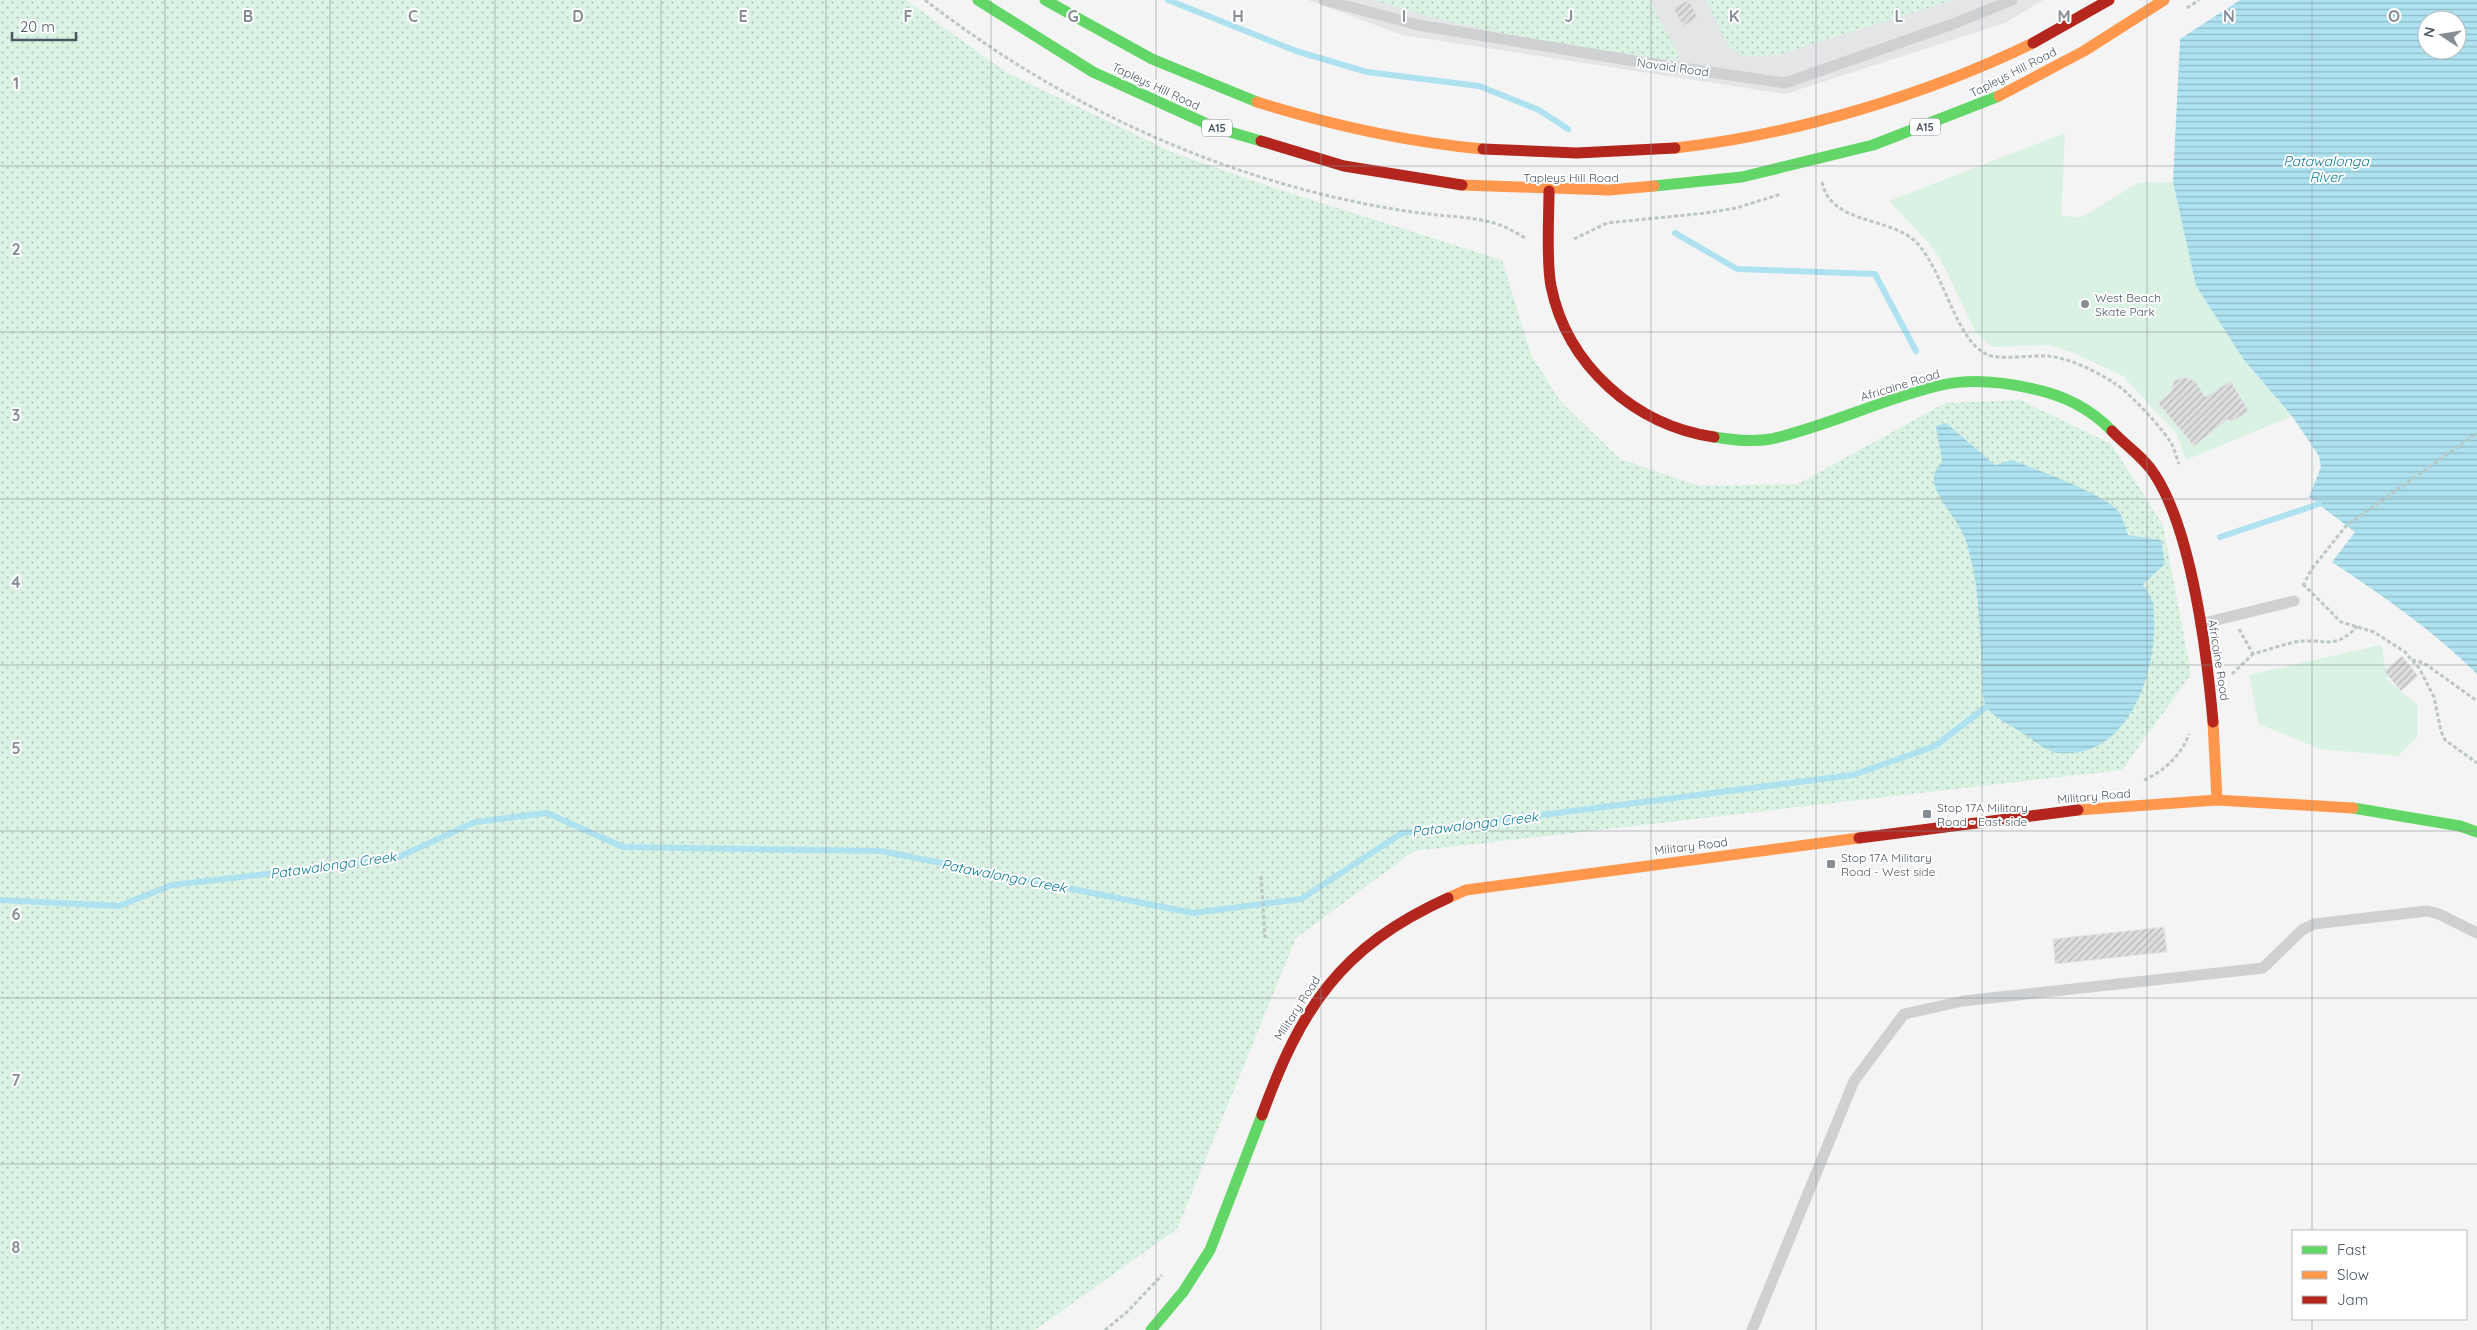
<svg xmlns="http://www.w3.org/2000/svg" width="2477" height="1330" viewBox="0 0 2477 1330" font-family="Quicksand,sans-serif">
<defs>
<pattern id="grass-dots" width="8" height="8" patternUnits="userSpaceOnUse" patternTransform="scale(1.25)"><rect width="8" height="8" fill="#d9f2e3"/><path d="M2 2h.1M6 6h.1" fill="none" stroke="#b2c7bb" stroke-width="1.8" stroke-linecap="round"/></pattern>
<pattern id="water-rules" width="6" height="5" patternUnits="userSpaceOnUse" patternTransform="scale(1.25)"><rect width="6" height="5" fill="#aee2f0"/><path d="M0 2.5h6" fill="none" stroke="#90bac6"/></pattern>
<pattern id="building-hatch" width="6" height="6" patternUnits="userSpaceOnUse" patternTransform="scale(1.25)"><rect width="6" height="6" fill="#ddddde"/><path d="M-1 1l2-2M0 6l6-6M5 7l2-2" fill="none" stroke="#b5b6b7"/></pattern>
</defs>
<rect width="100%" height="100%" fill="#f4f4f4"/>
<path fill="#e4e5e7" d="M1308,0h735l-38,23 -220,71 -383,-59z"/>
<path fill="url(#grass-dots)" d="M0,0h906l101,73 167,80 97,34 231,73 29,95 30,47 59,57 79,27 99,-2 147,-81 75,-3 91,44 52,81 28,149 -69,96 -708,81 -118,87 -119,291 -142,101h-1035z
M1375,0h274l30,56 -3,5c-101,-15 -204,-28 -301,-61z
M1706,0h247l-175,55 -35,1 -14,-9z"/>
<path fill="#d9f2e3" d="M2065,133l-4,83 21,1 56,-34 35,-1 23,104 48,74 48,56 -106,44 -9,-26 -54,-58 -52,-24 -22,-7 -57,2 -16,-14 -35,-73 -13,-18 -39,-41z
M2381,645l7,36 30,24 -1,32 -19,19 -78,-7 -61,-25 -10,-49z"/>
<path fill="url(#water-rules)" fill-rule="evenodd" d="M2240,0h237v674c-43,-43 -94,-78 -145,-112l23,-30 -46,-35 12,-30 -2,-11 -27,-40 -48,-56 -48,-74 -23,-104 7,-143zM2427,20h30v30h-30z
M1946,423l49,42 17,-5c22,9 92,34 105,50 7,8 8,16 11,25l33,5 4,24 -22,20c3,6 9,13 10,20 8,58 -21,156 -94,149 -14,-2 -26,-13 -36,-20 -10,-6 -32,-17 -37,-27 -5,-10 -3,-26 -4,-37 -2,-33 -3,-82 -12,-113 -2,-9 -5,-20 -10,-28 -8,-14 -23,-30 -26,-46 -1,-9 3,-14 8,-21l-6,-35z"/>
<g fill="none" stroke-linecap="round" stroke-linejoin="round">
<path stroke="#aee2f0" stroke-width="6" d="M1168,0l128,51 71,21 112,14 60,24 29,19
M1675,233l62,36 138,5 41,77
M2220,537l99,-33
M0,900l119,6 53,-21 222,-26 81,-37 72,-9 76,34 258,4 312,62 108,-14 101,-66 451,-58 82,-29 51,-39"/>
</g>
<path fill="url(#building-hatch)" stroke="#e5e6e7" d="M1689,0l9,18 -15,8 -10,-19z
M2184,377l11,4 10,16 26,-16 18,31 -19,10 -2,-3 -34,27 -36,-43 12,-10 4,-12z
M2402,656l16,20 -17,15 -17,-20z
M2164,927l3,25 -112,12 -2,-25z"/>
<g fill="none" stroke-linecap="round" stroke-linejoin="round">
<path stroke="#bcc7c4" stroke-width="3" stroke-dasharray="4 2.5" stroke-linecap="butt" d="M925,0c119,92 253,159 400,195 34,8 69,15 104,19 23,3 48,3 71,11 9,3 17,9 26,13
M2187,8l12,-8
M1822,182c9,43 67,34 94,60 28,28 39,99 72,113 10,5 46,0 60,1 21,2 48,15 66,27 13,7 47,44 55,57 5,6 7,17 10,24
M1574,239l33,-16 99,-10 30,-5 45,-14
M2303,584l38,38 33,10 31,20 14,16 15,29 7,34 4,9 32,23
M2303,586l8,-16 35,-44 131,-93
M2239,629l14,25c14,-4 28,-9 42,-12 28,-5 40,10 62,-16
M2412,660l12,3 53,38
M2232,674l21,-20
M2144,780c20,-9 37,-24 45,-46
M1261,876l4,62
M1105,1330l22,-18 35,-37"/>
<path stroke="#ced0d2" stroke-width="11" d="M1324,0l94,25 216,36 151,22 168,-59 59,-24
M2200,624l94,-23
M1752,1330l102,-249 50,-67 59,-13 300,-33 39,-38 12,-6 113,-13 12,3 38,19"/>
<path stroke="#63d668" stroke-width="11" d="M978,0l115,72 123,56 45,13
M1045,0l107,59 105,43
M1654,186l88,-9 131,-32 126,-49
M1714,437c18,3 40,5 57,2 58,-13 113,-41 171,-54 27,-6 60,-3 87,3 32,6 61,20 83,43
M2353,808l107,18 17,6
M1151,1330l32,-38 27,-42 52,-135"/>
<path stroke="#ff974d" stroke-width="11" d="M1999,96l85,-45 80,-51
M1257,102c74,23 149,40 226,47
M1675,148c118,-13 251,-53 358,-105
M1462,185l147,5 45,-4
M2213,722l4,78
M2078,810l139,-10 136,8
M1448,898l18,-8 393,-52"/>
<path stroke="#b3261e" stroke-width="11" d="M2033,43l76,-43
M1261,141l83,25 118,19
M1483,149l94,4 98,-5
M1549,191c0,27 -3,70 2,95 16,80 85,140 163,151
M2112,431c14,15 32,26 43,44 37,57 52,179 58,247
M1859,838l219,-28
M1262,1115c39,-107 78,-168 186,-217"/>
</g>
<path fill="none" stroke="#868d94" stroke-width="1" stroke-opacity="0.55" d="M165,0v1330M330,0v1330M495,0v1330M661,0v1330M826,0v1330M991,0v1330M1156,0v1330M1321,0v1330M1486,0v1330M1651,0v1330M1816,0v1330M1982,0v1330M2147,0v1330M2312,0v1231M0,166h2477M0,332h2477M0,499h2477M0,665h2477M0,831h2477M0,998h2477M0,1164h2477M2312,1319v11"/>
<g fill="#868d94" stroke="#fff" stroke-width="2">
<circle cx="2085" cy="304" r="5"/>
<rect x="1922" y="809" width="10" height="10" rx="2.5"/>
<rect x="1826" y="859" width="10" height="10" rx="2.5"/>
</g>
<g text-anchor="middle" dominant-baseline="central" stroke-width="4" stroke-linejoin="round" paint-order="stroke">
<g fill="#fff" stroke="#808990" stroke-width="1">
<rect x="1910" y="118.5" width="30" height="17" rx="4"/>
<rect x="1202" y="119.5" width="30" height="17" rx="4"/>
</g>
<g font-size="11" font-weight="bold" fill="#4a5661">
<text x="1925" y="127">A15</text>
<text x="1217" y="128">A15</text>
</g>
<g font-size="12" fill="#4a5661" stroke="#fff">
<text transform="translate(1673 67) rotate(8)">Navaid Road</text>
<text transform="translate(2013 72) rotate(-27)">Tapleys Hill Road</text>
<text transform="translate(1156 86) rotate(25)">Tapleys Hill Road</text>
<text x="1571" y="177">Tapleys Hill Road</text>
<text transform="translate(1900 385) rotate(-17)">Africaine Road</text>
<text transform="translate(2219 660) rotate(81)">Africaine Road</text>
<text transform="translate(2094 796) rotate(-5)">Military Road</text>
<text transform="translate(1691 846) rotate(-7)">Military Road</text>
<text transform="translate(1297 1008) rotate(-57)">Military Road</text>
</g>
<g font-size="12" fill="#4a5661" stroke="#fff" text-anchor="start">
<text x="2095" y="297">West Beach<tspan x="2095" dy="14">Skate Park</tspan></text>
<text x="1937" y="807">Stop 17A Military<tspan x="1937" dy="14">Road - East side</tspan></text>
<text x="1841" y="857">Stop 17A Military<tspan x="1841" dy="14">Road - West side</tspan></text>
</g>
<g font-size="14" font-style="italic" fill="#0c7c9b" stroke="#fff">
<text x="2326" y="161">Patawalonga<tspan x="2326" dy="16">River</tspan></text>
<text transform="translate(1475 824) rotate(-7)">Patawalonga Creek</text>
<text transform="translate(333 865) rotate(-8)">Patawalonga Creek</text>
<text transform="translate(1004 876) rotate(11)">Patawalonga Creek</text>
</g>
</g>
<g font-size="16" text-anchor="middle" font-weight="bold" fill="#868d94" stroke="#fff" stroke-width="4" stroke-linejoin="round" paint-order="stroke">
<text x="248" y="22">B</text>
<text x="413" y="22">C</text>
<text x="578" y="22">D</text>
<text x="743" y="22">E</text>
<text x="908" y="22">F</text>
<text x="1073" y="22">G</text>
<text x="1238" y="22">H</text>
<text x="1404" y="22">I</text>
<text x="1569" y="22">J</text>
<text x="1734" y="22">K</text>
<text x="1899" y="22">L</text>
<text x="2064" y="22">M</text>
<text x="2229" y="22">N</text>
<text x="2394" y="22">O</text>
<text x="16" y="89">1</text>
<text x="16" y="255">2</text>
<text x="16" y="421">3</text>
<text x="16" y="588">4</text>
<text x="16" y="754">5</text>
<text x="16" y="920">6</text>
<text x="16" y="1086">7</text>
<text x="16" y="1253">8</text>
</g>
<rect x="2292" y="1230" width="175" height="90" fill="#ffffff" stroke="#b7bbc0"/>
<rect x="2302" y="1246" width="25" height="8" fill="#63d668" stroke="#b7bbc0"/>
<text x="2337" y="1255" font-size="15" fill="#4a5661">Fast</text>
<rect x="2302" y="1271" width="25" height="8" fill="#ff974d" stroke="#b7bbc0"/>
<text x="2337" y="1280" font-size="15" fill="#4a5661">Slow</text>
<rect x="2302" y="1296" width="25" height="8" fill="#b3261e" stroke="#b7bbc0"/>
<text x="2337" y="1305" font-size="15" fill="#4a5661">Jam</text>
<g transform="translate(2442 35) rotate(282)"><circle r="24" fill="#ffffff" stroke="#b7bbc0"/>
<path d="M0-4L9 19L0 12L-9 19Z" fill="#868d94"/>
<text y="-8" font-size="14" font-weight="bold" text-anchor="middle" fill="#4a5661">N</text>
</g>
<path d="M12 32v8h64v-8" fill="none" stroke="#4a5661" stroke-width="2.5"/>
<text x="20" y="32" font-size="15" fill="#4a5661" stroke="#ffffff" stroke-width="4" paint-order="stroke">20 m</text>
</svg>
